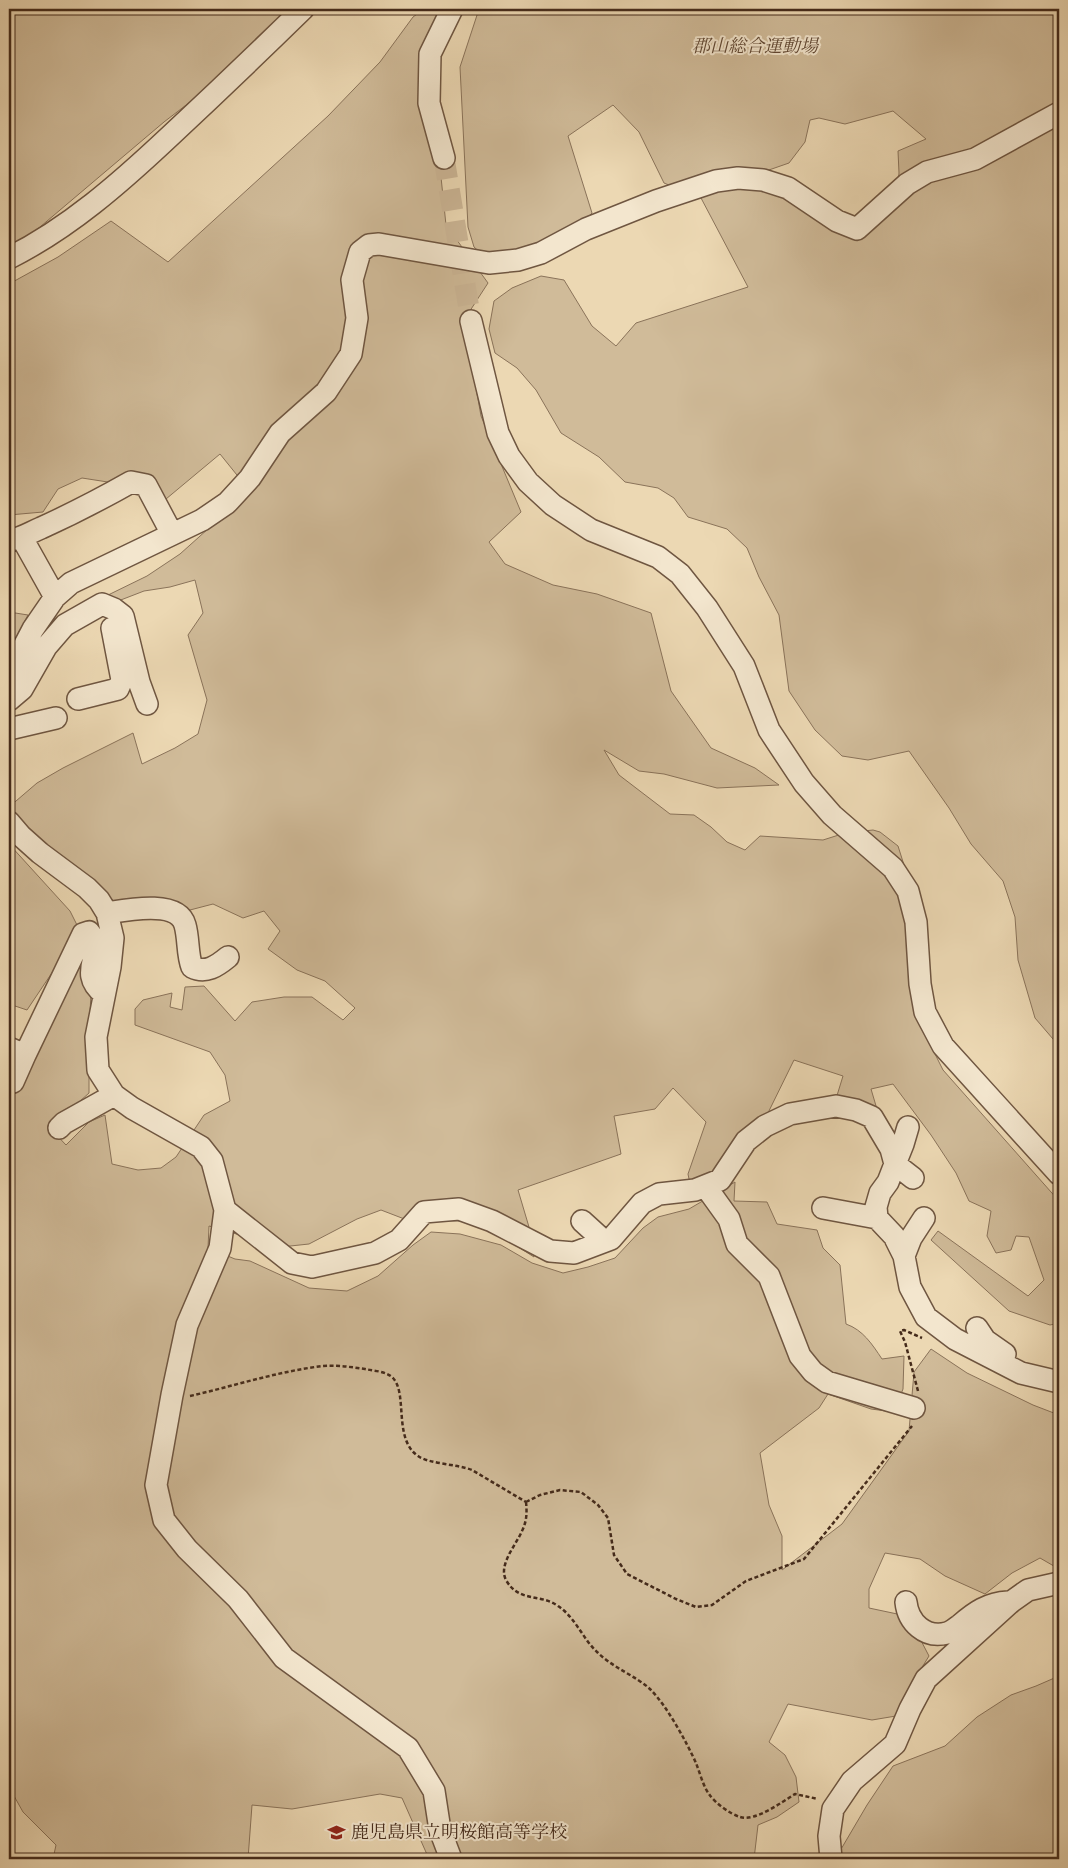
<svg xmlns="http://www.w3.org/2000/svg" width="1068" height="1868" viewBox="0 0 1068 1868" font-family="'IM FELL Double Pica','Noto Serif JP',serif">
<rect width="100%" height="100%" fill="#ecd8b3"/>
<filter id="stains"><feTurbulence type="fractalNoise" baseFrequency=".004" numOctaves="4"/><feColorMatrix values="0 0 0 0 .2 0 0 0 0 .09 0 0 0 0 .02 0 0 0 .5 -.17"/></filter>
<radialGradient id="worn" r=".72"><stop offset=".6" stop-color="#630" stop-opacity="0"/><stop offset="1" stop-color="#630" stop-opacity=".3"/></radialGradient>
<path fill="#d0bb99" stroke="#8a735a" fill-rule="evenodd" d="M9,9h286l-75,70 -56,43 -137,116 -18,8z
M424,9h16l-17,39 16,110 7,67 42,58 -24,37 17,96 40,96 -32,30 16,22 48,21 44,9 54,19 20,78 40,57 44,20 24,17 -62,3 -53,-14 -25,-3 -35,-21 15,25 51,39 24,1 17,12 16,15 18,8 15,-14 63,4 22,-7 28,-3 7,2 18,14 6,19 -6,28 9,29 20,116 16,32 116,131v122l-9,2 -41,-14 -78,-71 7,-9 90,65 16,-16 -15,-43 -13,-1 -5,14 -15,3 -9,-17 4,-25 -22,-10 -13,-28 -25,-38 -38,-51 -22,5 8,27 -44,-14 8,-26 -49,-16 -29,59 -36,41 -23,18 -16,6 -2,-10 18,-52 -33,-34 -18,21 -41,7 7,38 -103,36 11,37 5,30 -41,-26 -32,-10 -54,-1 -26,-10 -24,9 -48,25 -28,3 -72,-21 -1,22 27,11 15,2 59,27 38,3 31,-15 35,-31 18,-13 29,2 41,11 31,18 31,10 25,-6 27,-9 28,-30 15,-11 31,-8 46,-27 -1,19 33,1 10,22 40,6 6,18 17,17 6,59c17,6 26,20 36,35l22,-3 -1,33 -9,23 -23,-3 -43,-15 -9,14 -59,45 9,52 13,31v34l60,-46 67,-93 5,-59 17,-23 36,24 66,32 26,10v154l-19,-11 -28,15 -27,21 -40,-18 -25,-17 -35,-6 -16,36v19l33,7 14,16 13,25 -19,31 -14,29 -24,4 -84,-16 -19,38 16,13 11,22 3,25 -22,15 -19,8 -4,34h-325l-27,-61 -22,-4 -88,15 -40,-4 -4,54h-195l3,-14 -33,-33 -14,-25v-686l73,-146 9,37 -2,43v58l-39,35 16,17 23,-23 16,-7 7,49 26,6 23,-2 15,-11 28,-42 26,-14 -5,-26 -15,-23 -75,-27v-16l8,-9 29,-7 -2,14 12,3 3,-23 19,-1 31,35 17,-19 32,-5h28l31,23 12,-12 -30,-27 -28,-11 -29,-21 12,-18 -16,-20 -21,7 -30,-14 -23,6 -44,-10 -51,11 -86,-94v-10l28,-24 26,-15 70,-35 9,31 33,-16 23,-14 9,-34 -19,-65 15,-22 -8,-33 -25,7 -26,4 -62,24 22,-18 43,-21 33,-22 48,-43 17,-26 -25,-31 -54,45 -39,-14 -45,-7 -24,11 -15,23 -34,3v-231l49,-27 53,-36 57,41 160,-146 52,-54 33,-45z
M479,9h580v1037l-24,-28 -17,-58 -3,-43 -12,-36 -32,-37 -22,-36 -40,-57 -41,9 -26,-4 -27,-26 -26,-39 -10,-76 -20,-38 -12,-29 -20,-19 -39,-12 -14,-19 -16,-10 -33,-6 -26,-25 -38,-24 -25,-43 -19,-22 -22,-15 -6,-24 5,-28 18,-13 29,-12 23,4 28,46 24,20 20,-23 112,-36 -47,-89 -37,-15 -25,-51 -26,-27 -45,31 24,77 -48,49 -24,9 -18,1 -28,-25 -6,-20 -8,-160zM893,111l33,28 -28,12 1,22 -1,12 -46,50 -79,-44 -7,-20 23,-8 16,-21 5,-22 9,-2 26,6z
M9,612l19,3 -19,36z
M9,844l61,67 10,20 -53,79 -18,-6z
M1059,1676v183h-221l-1,-3 30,-51 26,-39 52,-20 32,-29 34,-22 25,-9z"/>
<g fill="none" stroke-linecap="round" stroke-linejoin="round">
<path stroke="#cbb595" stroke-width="21" stroke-dasharray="21 11" stroke-linecap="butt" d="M444,158l27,163"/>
<defs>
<path id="minor" d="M444,158l-15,-55 1,-49 22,-45
M9,258c60,-30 111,-75 160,-121 45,-42 90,-85 134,-128
M471,321l27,112 11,23 19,26 25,23 38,25 67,27 22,17 27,34 37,58 25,64 35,53 28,32 61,53 15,23 8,31 4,62 5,28 18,34 116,128
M22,538l33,59
M9,540c12,-1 20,-7 32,-12 31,-14 60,-29 90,-46l15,3 26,49
M9,675l24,-46 22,-32 16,-14 131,-63 25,-17 23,-25 30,-45 46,-41 25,-38 6,-36 -5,-38 8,-28 9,-7 10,-1 110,19 29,-3 23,-7 45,-24 70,-28 60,-20 22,-3 25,2 25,8 49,33 20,8 50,-45 20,-12 48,-13 84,-46
M78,699l40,-10 4,-9 -10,-52
M9,700l13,-11 24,-42 19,-22 37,-21 12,5 9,7 16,66 8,22
M9,729l47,-11
M9,822l12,14 19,17 47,35 12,12 8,13 6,25 -3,29 -14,70 2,33 16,25 18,13 69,39 11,14 13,49 -5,38 -33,77 -15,70 -16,90 8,35 23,29 51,50 46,59 124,90 26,43 6,39 11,29
M107,913c19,-3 71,-14 78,12 4,14 2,29 7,42 14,7 25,-1 36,-10
M9,1048l16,7 58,-121 6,-2c19,21 -14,39 15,62
M13,1082l12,-27
M908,1127l-5,17 -8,20 18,14
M59,1128l5,-5 50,-28
M706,1187l23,32 8,25 32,32 31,80 13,16 14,10 87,26
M823,1208l54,10
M225,1210l67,53 20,4 63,-14 24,-13 25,-28 35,-3 33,12 58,30 24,2 37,-14 31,-36 17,-9 36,-4 25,-10 26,-39 19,-15 25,-12 46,-8 20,4 16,7 19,32 4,15 -7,18 -8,11 -4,14 1,11 17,18 10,20 6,31 16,30 29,22 66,34 38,9
M582,1221l22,20
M904,1256l7,-18 13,-20
M977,1328l8,12 20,14
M906,1602c2,20 19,37 41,31 4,-1 9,-5 13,-8 15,-13 28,-22 48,-23
M831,1859l-2,-23 4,-27 19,-28 43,-37 15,-35 16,-30 85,-77 17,-12 31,-7"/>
</defs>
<use href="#minor" stroke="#6f5641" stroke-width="24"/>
<path stroke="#452b1b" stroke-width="2.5" stroke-dasharray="4 2.5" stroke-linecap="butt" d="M918,1391l-13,-49 -5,-11 4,-1 18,8
M190,1396c44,-10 89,-25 133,-30 14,-1 28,1 42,3 9,2 21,2 28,9 15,16 0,61 25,78 11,8 39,8 54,14l54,32
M526,1502l14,-7 20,-5 21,2 17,13 10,13 6,37 13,19 49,25 20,8 16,-2 34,-24 58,-22 108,-133
M526,1502c1,10 1,19 -4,29 -6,14 -24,34 -16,49 13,23 34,13 52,26 17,11 25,33 39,46 16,16 39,24 53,37 17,17 36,52 46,74 4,10 7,23 13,31 6,9 21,20 31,23 15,5 42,-15 55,-23l23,5"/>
<use href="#minor" stroke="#f3e6ce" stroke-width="21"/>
</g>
<defs>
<symbol id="school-bare" viewBox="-9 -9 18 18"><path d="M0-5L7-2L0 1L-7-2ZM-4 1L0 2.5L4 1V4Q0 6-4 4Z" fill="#8f2418" stroke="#f3e6ce" stroke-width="2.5" paint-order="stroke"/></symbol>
</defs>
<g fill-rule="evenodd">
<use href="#school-bare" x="324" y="1820" width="25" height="25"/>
</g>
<g text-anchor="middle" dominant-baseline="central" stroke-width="4" stroke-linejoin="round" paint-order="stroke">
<g font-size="18" font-style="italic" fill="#614834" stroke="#f3e6ce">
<text x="755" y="46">郡山総合運動場</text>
</g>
<g font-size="18" fill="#452b1b" stroke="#f3e6ce" text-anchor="start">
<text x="351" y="1832">鹿児島県立明桜館高等学校</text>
</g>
</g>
<rect width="1068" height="1868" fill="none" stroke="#ecd8b3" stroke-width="30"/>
<rect x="10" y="10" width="1048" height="1848" fill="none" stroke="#452b1b" stroke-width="2.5"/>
<rect x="15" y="15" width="1038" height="1838" fill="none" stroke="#452b1b"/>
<rect width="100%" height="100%" filter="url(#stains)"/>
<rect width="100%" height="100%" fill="url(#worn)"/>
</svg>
